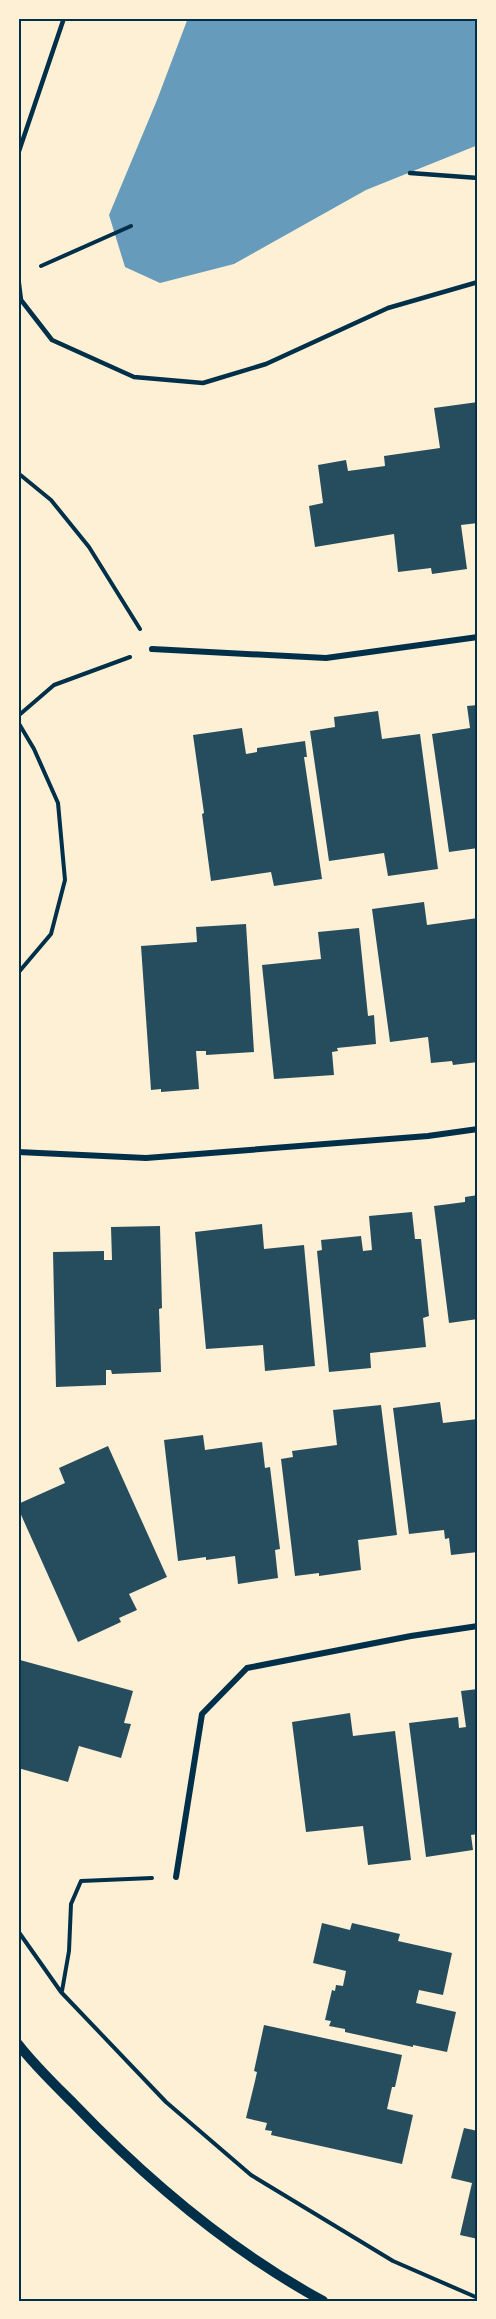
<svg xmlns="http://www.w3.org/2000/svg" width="496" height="2319" viewBox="0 0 496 2319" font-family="'IBM Plex Sans',sans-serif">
<rect width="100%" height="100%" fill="#fdf0d5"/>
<path fill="#669bbc" d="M188,18h290v127l-112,45 -132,74 -74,19 -35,-16 -16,-52 48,-115z"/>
<path fill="#264d5e" d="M478,402v121l-17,2 6,44 -35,5 -1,-6 -33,4 -4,-38 -79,13 -6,-41 14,-3 -5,-38 28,-5 2,11 37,-5 -1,-10 56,-8 -6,-40z
M478,705v143l-29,4 -17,-118 38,-6 -3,-22z
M378,711l4,28 38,-5 18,135 -50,7 -4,-23 -55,8 -19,-130 25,-4 -1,-10z
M242,728l4,26 11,-2v-4l48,-7 2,16h-3l18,122 -48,7 -3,-14 -60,9 -9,-67 2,-1 -11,-78z
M424,902l3,23 51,-7v144l-25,3 -1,-4 -21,2 -3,-26 -38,5 -18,-133z
M246,924l8,128 -48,3v-4h-10l3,38 -38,3v-3l-10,1 -10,-144 56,-4 -1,-15z
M359,928l9,88 6,-1 2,29 -39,4 1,3 -6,1 2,23 -60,4 -12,-114 59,-6 -3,-27z
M478,1195v124l-29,4 -15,-117 31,-4v-5z
M412,1212l3,27h6l8,77 -6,2 3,29 -56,6 1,15 -42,4 -12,-121 5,-1 -1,-10 40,-4 2,15 9,-1 -3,-34z
M262,1224l2,25 40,-4 11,121 -50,5 -2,-26 -57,4 -11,-117z
M160,1226l2,82 -3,1 2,63 -49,2 -1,-4h-5v15l-50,2 -3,-135 51,-1v9h8l-1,-33z
M440,1402l3,21 35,-4v133l-27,3 -2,-17 -4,1 -1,-9 -35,4 -16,-126z
M381,1405l16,130 -39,5 3,30 -42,6v-3l-24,3 -14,-117 12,-2 -1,-6 45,-6 -4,-35z
M203,1435l2,15 57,-8 3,26 5,-1 10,82 -5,1 3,28 -40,6 -3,-28 -29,4v-3l-28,4 -14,-121z
M108,1446l59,131 -38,17 8,16 -18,8 2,4 -43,20 -60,-134v-4l47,-21 -6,-15z
M20,1660l113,31 -9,32 7,1 -10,34 -42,-12 -11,36 -50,-14v-102z
M478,1689v145l-7,1 2,15 -47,7 -17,-134 49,-6 1,11 7,-1 -5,-36z
M350,1713l3,23 42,-5 16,129 -43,5 -5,-39 -57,6 -14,-110z
M322,1923l28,7 2,-7 48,11 -2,7 54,12 -9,42 -24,-5 -3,13 40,9 -9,40 -34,-7v2l-68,-15v-3l-16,-3 2,-5 -6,-1 7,-30 3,1 1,-6 7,1 3,-15 -33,-8z
M264,2025l138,30 -7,32h-3l-5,22 26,6 -11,49 -131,-29 1,-4 -7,-1 2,-7 -21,-5 9,-37 2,-9 -3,-1z
M464,2128l14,3v108l-18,-4 12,-52 -21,-5z"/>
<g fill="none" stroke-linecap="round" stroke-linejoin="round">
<path stroke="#003049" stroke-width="4" d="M18,20v-2
M41,266l90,-40
M18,473l33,27 38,47 51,82
M18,716l36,-31 76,-28
M18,722l16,27 24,54 7,77 -14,54 -33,39
M18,1931l43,61 105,110 85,73 142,86 85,37
M62,1991l7,-40 2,-47 10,-23 71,-3"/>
<path stroke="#003049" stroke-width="4.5" d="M18,154l46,-136
M410,173l68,5
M18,276l3,24 31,40 82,37 69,6 63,-19 122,-56 90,-26"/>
<path stroke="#003049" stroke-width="6" d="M152,649l174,9 152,-21
M18,1152l128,6 282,-22 50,-7
M176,1877l26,-163 45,-46 164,-32 67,-10"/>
<path stroke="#003049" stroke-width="10" d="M18,2044c17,22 37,41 56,60 72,75 157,147 249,197"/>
</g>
<rect width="496" height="2319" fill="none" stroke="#fdf0d5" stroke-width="39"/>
<rect x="20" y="20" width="456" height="2280" fill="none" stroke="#003049" stroke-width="2"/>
</svg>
